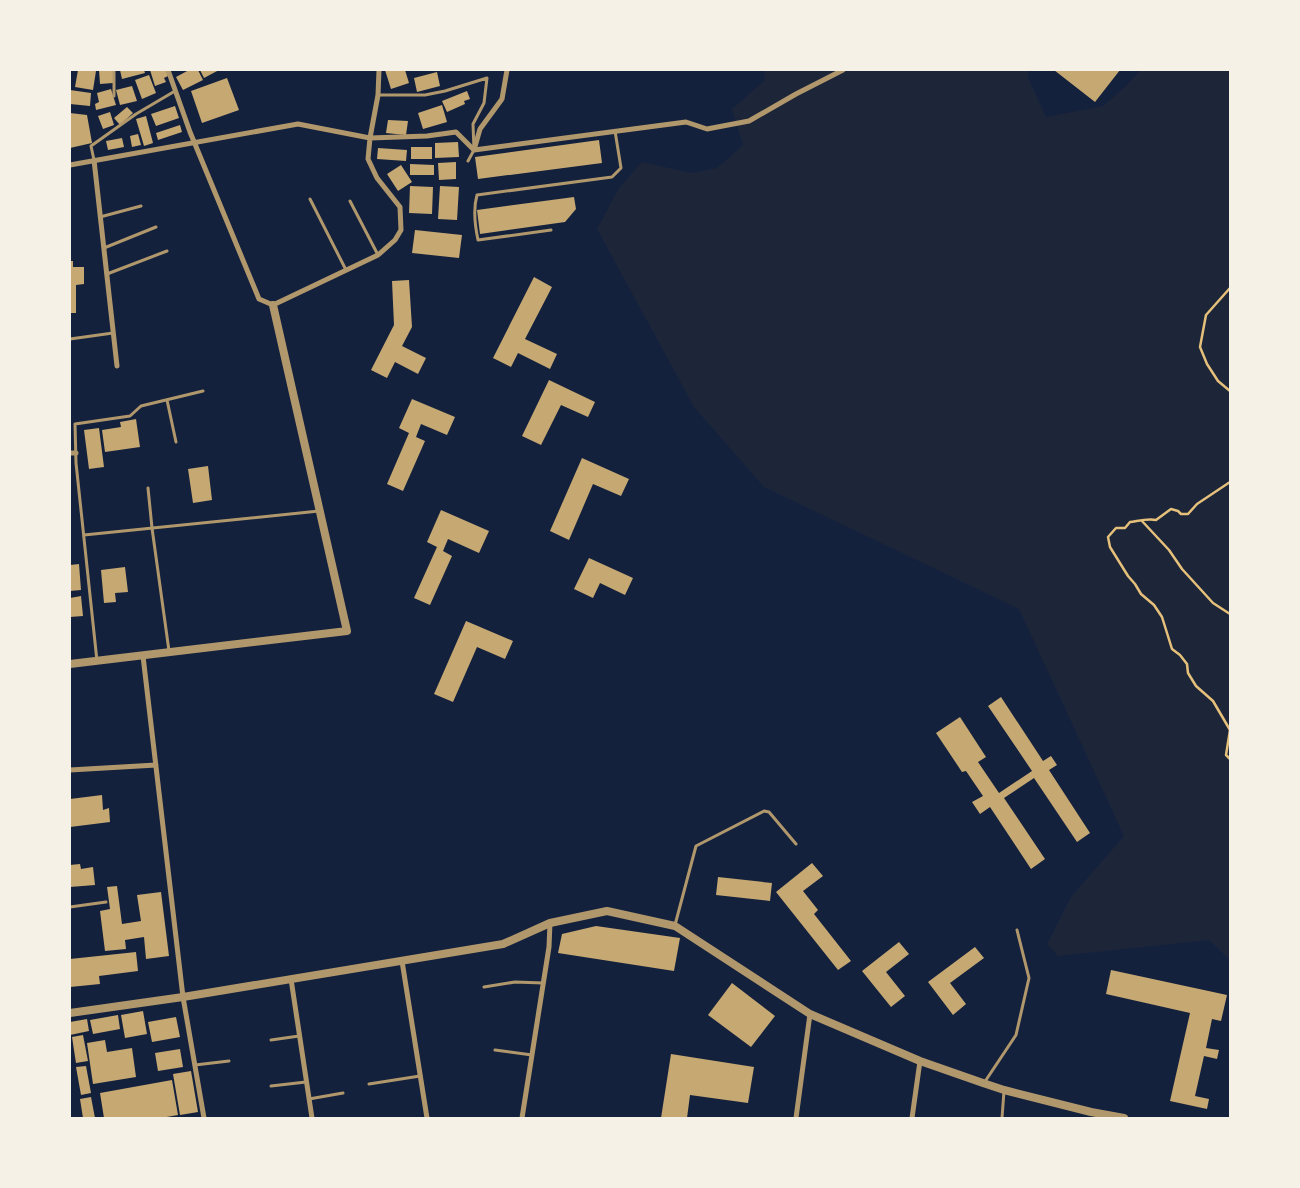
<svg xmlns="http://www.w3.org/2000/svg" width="1300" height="1188" viewBox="0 0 1300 1188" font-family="Mulish,sans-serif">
<rect width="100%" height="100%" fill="#14213d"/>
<path fill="#1d2539" d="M764,70h264v7l18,40 57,-11 23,-20 15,-16h89v890l-21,-20 -151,16 -11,-12 24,-47 53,-61 -105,-227 -255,-122 -70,-80 -97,-178 22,-41 23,-26 50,11 25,-5 26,-23 -11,-36 33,-29z"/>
<path fill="#c6a872" d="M78,70l18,1 -3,19 -18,-3z
M99,70h14v13l-13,1z
M120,70h24l1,3 -23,6z
M150,70h16l2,6 -4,2 2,4 -11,4z
M189,70h9l5,10 -20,10 -7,-13z
M200,70h19l-15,8z
M385,70h20l4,13 -18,6z
M1054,70h66l-25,32z
M437,72l3,14 -23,6 -3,-14z
M149,75l7,18 -14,6 -7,-19z
M227,78l12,32 -37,13 -11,-32z
M132,86l5,15 -17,4 -4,-15z
M111,89l5,16 -20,5 -1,-6 4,-2 -2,-9z
M70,90l21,3 -1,13 -20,-2z
M467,91l3,8 -6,2 1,3 -18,8 -5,-11z
M442,105l5,17 -24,7 -5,-16z
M175,106l4,12 -23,8 -5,-12z
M127,107l6,6 -13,12 -6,-7z
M110,112l4,13 -11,4 -5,-13z
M70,113l17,2 5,28 -22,5z
M146,116l7,27 -9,3 -8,-27z
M388,120l20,1 -2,14 -20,-2z
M180,125l2,7 -24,8 -2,-7z
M138,134l3,11 -9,2 -2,-11z
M122,138l2,9 -16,3 -2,-9z
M599,140l3,23 -124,16 -3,-22z
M458,142l1,15 -24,1v-15z
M411,147h21v12h-21z
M378,148l29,2 -1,11 -29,-2z
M456,162v17l-17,1 -1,-17z
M410,164l24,1v10h-24z
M401,165l11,17 -14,9 -11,-17z
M410,186l23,1 -1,27 -23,-1z
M440,186l19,1 -2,33 -19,-1z
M574,197l2,12 -11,13 -85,12 -3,-24z
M415,230l47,5 -3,23 -47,-5z
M70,261h3v6h11v17l-8,1v28h-6z
M534,277l18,10 -27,52 32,15 -7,15 -32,-16 -7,14 -18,-9z
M409,280l3,47 -10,19 24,12 -8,16 -23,-12 -8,16 -16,-8 23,-45 -2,-44z
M549,380l46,22 -7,15 -27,-12 -20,40 -19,-9z
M412,399l43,18 -8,18 -26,-11 -5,13 9,4 -22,50 -16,-7 22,-51 -10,-5z
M136,419l4,28 -35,5 -3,-22 19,-3 -1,-5z
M99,428l5,39 -15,2 -5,-39z
M582,458l47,21 -8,17 -28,-12 -24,56 -19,-9z
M208,466l4,34 -19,3 -5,-34z
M441,510l48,21 -10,22 -31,-14 -5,12 9,5 -22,49 -16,-7 23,-51 -10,-5z
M589,558l44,20 -8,17 -25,-12 -7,15 -19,-9z
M79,564l2,26 -11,1v-26z
M125,567l3,25 -13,1 1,9 -12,1 -3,-33z
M81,596l2,20 -13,1v-19z
M466,621l47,20 -8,18 -28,-12 -24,55 -19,-8z
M1001,697l42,64 8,-5 6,9 -8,5 41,63 -13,9 -43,-64 -30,20 41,61 -14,10 -41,-62 -10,7 -8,-12 11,-6 -17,-25 -4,1 -26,-39 24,-16 26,40 -8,5 21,31 33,-22 -44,-65z
M102,795l1,15 6,-2 1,14 -40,5v-28z
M812,863l11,13 -20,15 15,19 -4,4 37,47 -13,9 -62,-78z
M80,864l1,5 12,-2 2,18 -25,2v-22z
M718,877l54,6 -2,18 -54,-6z
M117,886l5,38 19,-3 -4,-26 24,-3 8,64 -23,3 -2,-22 -19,3 1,9 -21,2 -5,-40 10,-2 -3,-22z
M596,926l84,12 -6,33 -116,-18 4,-19z
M899,942l10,12 -23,18 19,24 -14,11 -29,-36z
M975,947l9,11 -34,25 16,21 -13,11 -25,-33z
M136,952l2,19 -39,5 1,8 -30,3v-28z
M1111,970l116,25 -6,26 -9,-2 -6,29 13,2 -2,9 -13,-3 -9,40 14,3 -2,10 -37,-8 20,-88 -84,-19z
M732,983l43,33 -24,31 -43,-32z
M143,1011l4,23 -22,4 -4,-23z
M118,1015l2,14 -27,5 -3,-14z
M176,1017l4,20 -28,5 -4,-20z
M87,1019l2,12 -19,4v-13z
M83,1035l5,26 -12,2 -4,-26z
M105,1040l2,12 25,-4 4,29 -43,7 -6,-41z
M180,1049l3,18 -25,4 -3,-18z
M671,1054l83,13 -6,36 -58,-8 -3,23h-26z
M86,1066l5,27 -10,2 -5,-28z
M191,1071l7,41 -18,3 -7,-41z
M172,1080l6,35 -17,3h-57l-4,-25z
M91,1097l4,21h-12l-3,-19z"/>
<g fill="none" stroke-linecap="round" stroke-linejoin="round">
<path stroke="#e5c07b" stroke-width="2.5" d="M1230,288l-24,27 -6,32 7,17 11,17 12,10
M1230,482l-33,22 -9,10h-7l-3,-3 -7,-2 -15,11c-8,-2 -18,1 -26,2l-5,6h-9l-8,9 2,10 18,29 7,8 6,10 13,11 8,12 10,32 8,6 7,9 1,9 8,13 17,15 17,29 -4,25 4,4
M1142,521l27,29 13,19 31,34 17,11"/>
<path stroke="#b1986c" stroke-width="3" d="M378,95h47l20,-4 42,-13 -3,25 -11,21 1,26 -6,11
M114,96v-26
M94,160l-3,-14 45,-32 39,-23
M310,199l36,71
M350,201l28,54
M100,217l41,-11
M551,230l-73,10c-3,-14 -5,-31 -1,-45l135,-18 9,-9 -6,-37
M104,248l52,-21
M107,274l60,-23
M70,339l43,-6
M167,400l9,42
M148,488l4,40 17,123
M84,535l235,-24
M97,661l-21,-198 -1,-39 55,-8 11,-10 62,-15
M70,907l36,-5
M675,925l21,-79 68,-35 5,1 27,32
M484,987l31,-5 28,1
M271,1040l28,-4
M495,1050l37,5
M195,1065l34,-4
M984,1083l32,-48 13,-57 -12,-48
M369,1084l51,-8
M271,1086l35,-4
M309,1099l34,-6
M1002,1118l2,-27"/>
<path stroke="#b1986c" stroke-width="5" d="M168,70l22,62 69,167 14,6 105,-50 17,-15 6,-10 -1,-23 -23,-29 -9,-19 2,-21 8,-43 1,-25
M474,150l6,-21 22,-30 5,-29
M94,160l23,206
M70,165l228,-41 72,14 57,-2 29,-4 18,18 212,-28 21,7 42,-8 47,-27 47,-24
M70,453h6
M143,656l40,341 21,121
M70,770l86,-5
M402,961l25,157
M291,979l21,139
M522,1118l27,-171 1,-24
M796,1118l14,-104
M912,1118l8,-57"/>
<path stroke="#b1986c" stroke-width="8" d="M70,664l277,-33 -74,-326
M70,1013l113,-16 320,-53 47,-21 57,-12 68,15 135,88 110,47 63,22 21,7 87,22 33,6"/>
</g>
<rect width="1300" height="1188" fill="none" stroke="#f6f1e7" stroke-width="142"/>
</svg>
